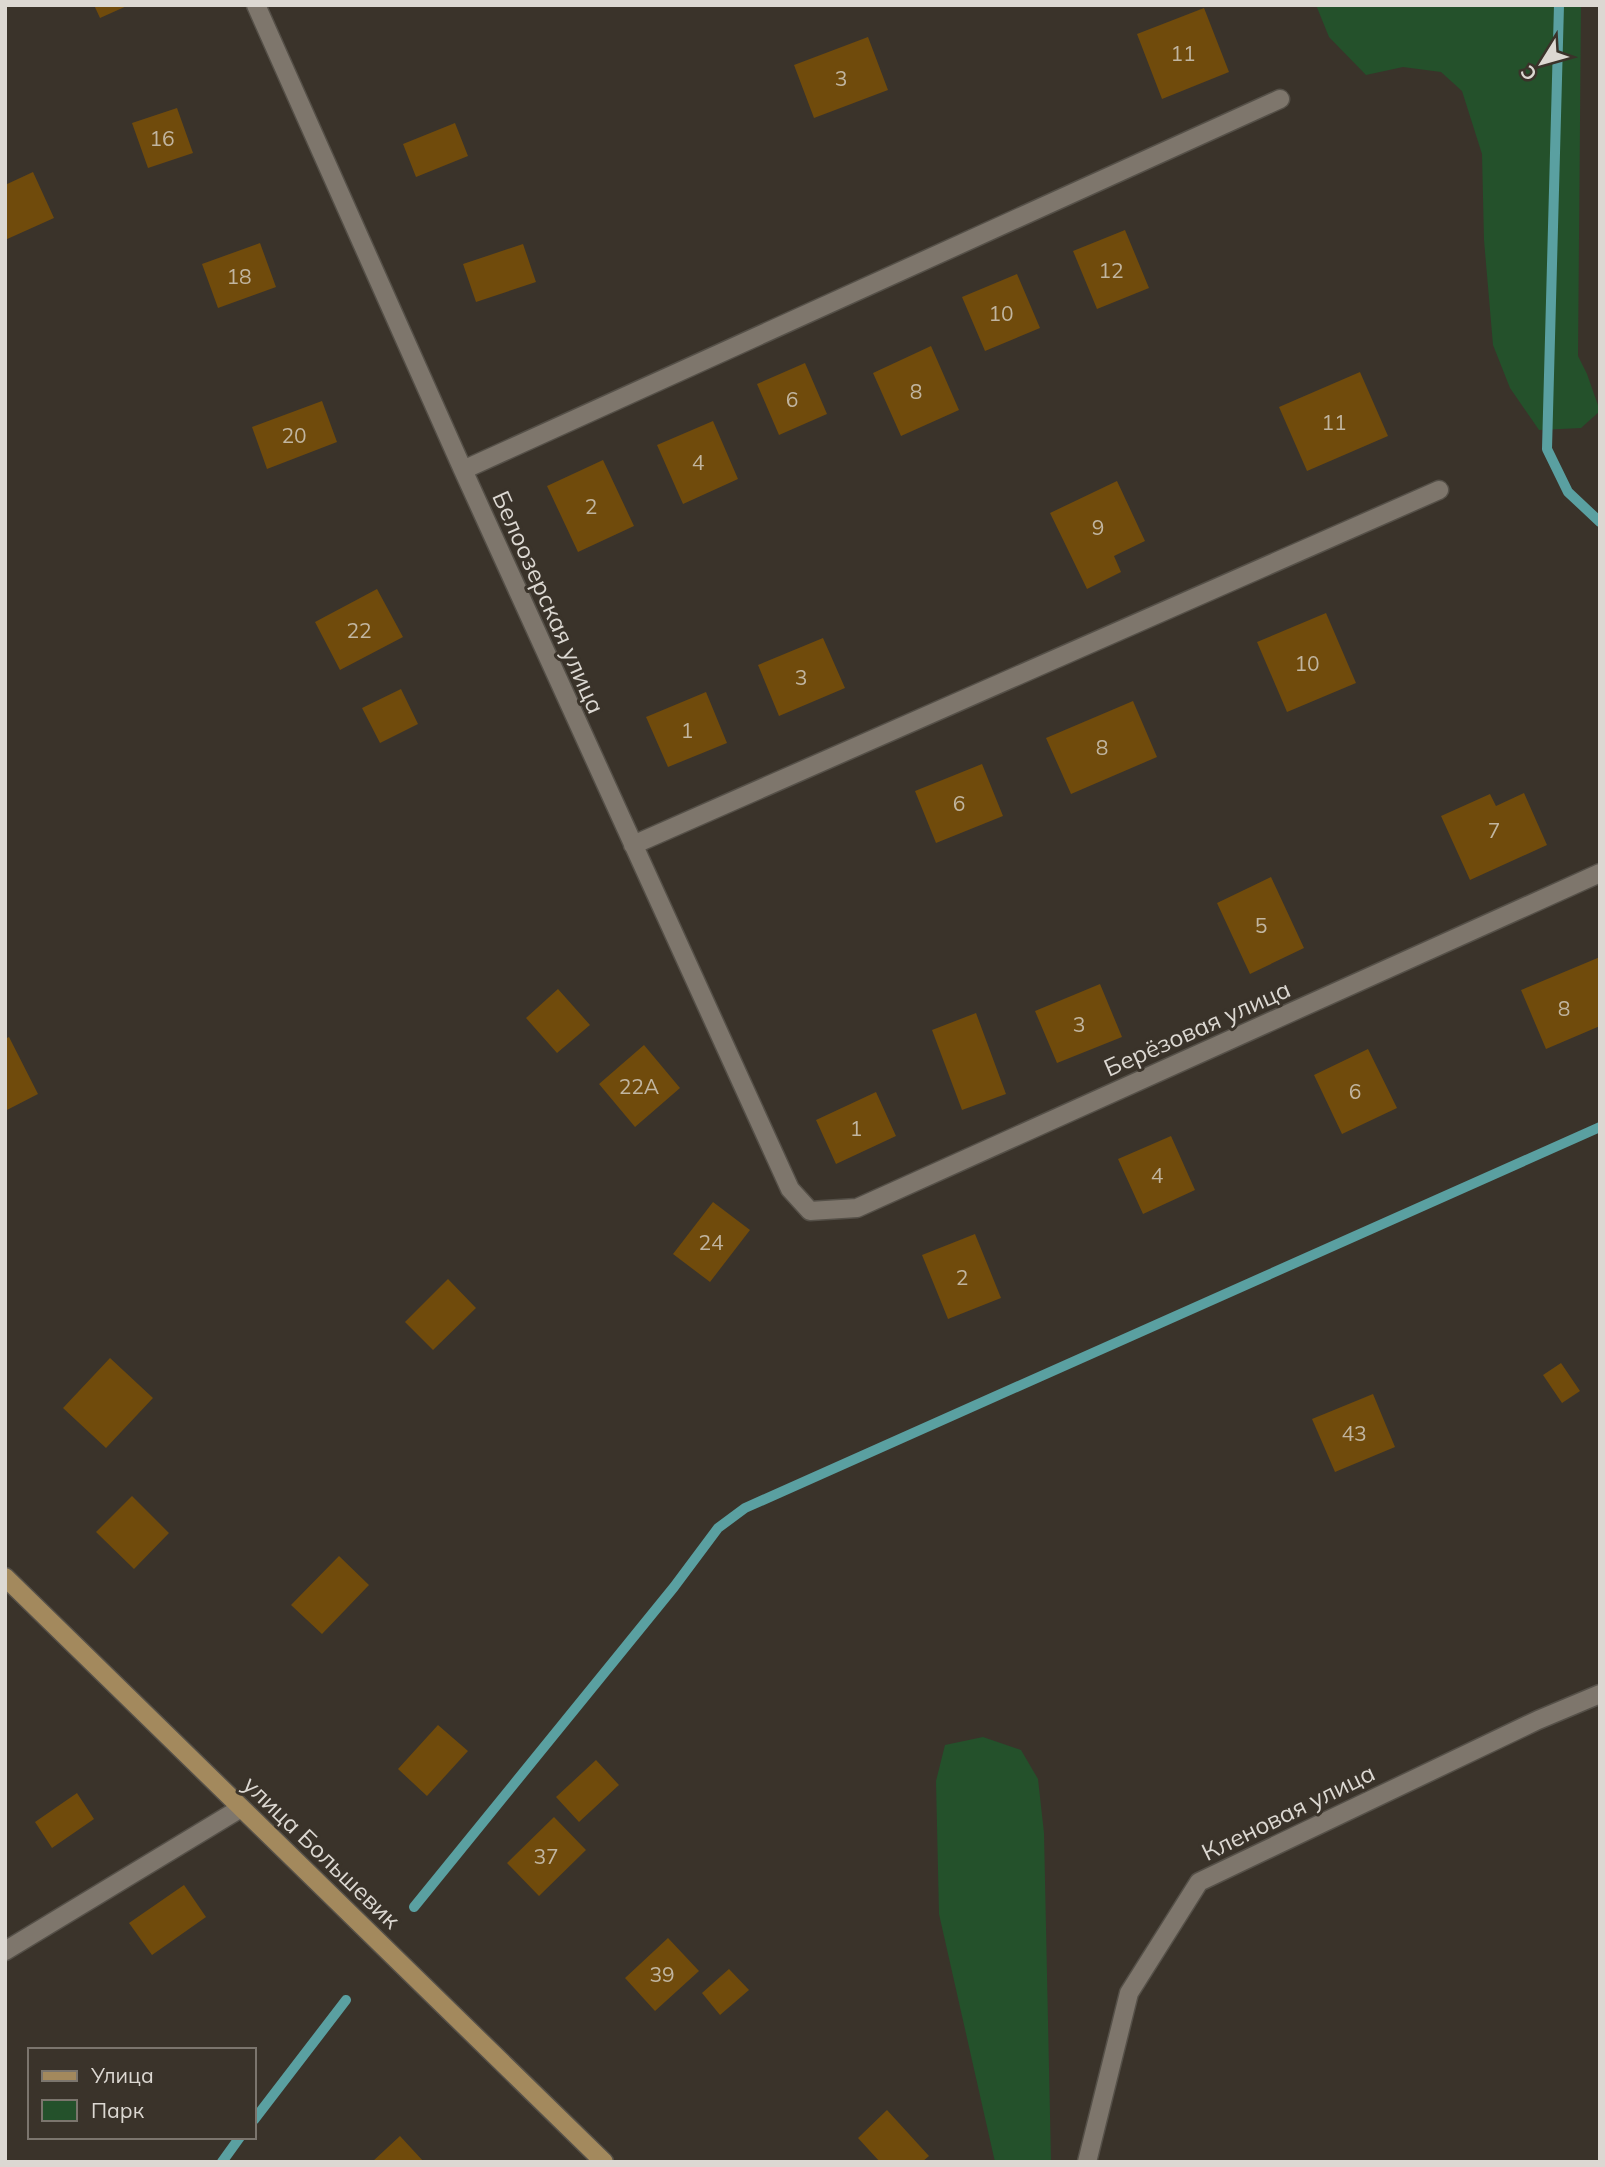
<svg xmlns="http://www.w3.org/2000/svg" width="1605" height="2167" viewBox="0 0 1605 2167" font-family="Mulish,sans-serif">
<rect width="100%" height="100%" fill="#3a332a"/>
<path fill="#24512b" d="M1316,5h265l-3,351 9,18 13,37 -19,17 -42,2 -29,-42 -17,-43 -9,-105 -2,-86 -20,-63 -21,-19 -38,-5 -37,8 -37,-38z
M983,1737l38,13 17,29 6,54 7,329h-56l-56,-248 -3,-133 9,-36z"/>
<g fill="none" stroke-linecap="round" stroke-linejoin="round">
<path stroke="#5aa0a1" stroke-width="10" d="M1559,5l-12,444 21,43 32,30
M414,1907l260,-320 44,-59 27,-20 855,-381
M254,2120l92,-120
M222,2162l18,-25"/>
</g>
<path fill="#704b0c" d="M94,5h35l-29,13z
M1204,8l25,64 -67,27 -25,-65z
M868,37l20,53 -74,28 -20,-53z
M177,108l16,45 -45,15 -16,-45z
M455,123l13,33 -52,21 -13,-33z
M33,172l21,46 -49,22v-55z
M1125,230l24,58 -52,21 -24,-58z
M260,243l16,44 -58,21 -16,-44z
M523,244l13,38 -60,20 -13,-38z
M1017,274l23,54 -55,23 -23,-54z
M931,346l28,64 -58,26 -28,-63z
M805,363l22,51 -48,21 -22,-51z
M1360,372l28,64 -81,35 -28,-64z
M322,401l15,41 -70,27 -15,-42z
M713,421l25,58 -55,25 -26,-59z
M603,460l31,66 -56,26 -31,-66z
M1117,481l28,60 -31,15 7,16 -34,17 -37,-76z
M377,589l26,48 -63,33 -25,-48z
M1326,613l30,70 -69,29 -30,-70z
M823,638l22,50 -66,28 -21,-51z
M401,689l17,35 -38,19 -18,-35z
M706,692l21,51 -59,24 -22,-50z
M1133,701l24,56 -86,37 -25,-56z
M982,764l21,52 -67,27 -21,-52z
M1524,793l23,52 -77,35 -29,-64 49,-22 6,12z
M1271,877l33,71 -54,26 -33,-71z
M1600,957v69l-54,23 -25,-59z
M1100,984l22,53 -65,26 -22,-52z
M558,989l32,36 -33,28 -31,-35z
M976,1013l30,81 -44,16 -30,-80z
M9,1037l29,57 -33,17v-72z
M644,1045l36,43 -45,39 -36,-43z
M1368,1049l29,59 -55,26 -28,-59z
M876,1092l20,44 -60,28 -20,-44z
M1171,1136l24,54 -52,24 -25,-55z
M713,1202l37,28 -40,52 -37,-28z
M975,1234l26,64 -53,21 -26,-64z
M448,1279l28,29 -43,42 -28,-28z
M110,1358l43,40 -47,50 -43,-40z
M1561,1363l19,28 -18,12 -19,-28z
M1373,1394l22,53 -60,25 -23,-53z
M132,1496l37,37 -35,36 -38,-37z
M339,1556l30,29 -47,49 -31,-29z
M438,1725l30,26 -41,45 -29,-27z
M596,1760l23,25 -40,37 -23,-25z
M77,1793l17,26 -42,29 -17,-26z
M554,1817l32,33 -47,46 -32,-33z
M184,1885l22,32 -54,38 -23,-32z
M668,1938l31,33 -44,40 -30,-33z
M729,1969l20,21 -29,25 -18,-22z
M887,2110l42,46 -7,6h-42l-22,-24z
M400,2136l24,26h-52z"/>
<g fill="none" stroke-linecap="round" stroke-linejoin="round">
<defs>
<path id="service" d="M5,1951l236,-143"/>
<path id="minor" d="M256,5l207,465 327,719 20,22 47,-3 743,-335
M463,470l817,-371
M633,845l806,-355
M1087,2162l42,-169 70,-111 339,-162 62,-26"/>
<path id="primary" d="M5,1577l599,585"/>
</defs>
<use href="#service" stroke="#555048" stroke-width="21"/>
<use href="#minor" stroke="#555048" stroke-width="21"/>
<use href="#primary" stroke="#555048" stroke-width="21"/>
<use href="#service" stroke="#7e766c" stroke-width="18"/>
<use href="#minor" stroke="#7e766c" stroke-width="18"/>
<use href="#primary" stroke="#a3895d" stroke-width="18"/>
</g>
<g text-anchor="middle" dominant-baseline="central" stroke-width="6" stroke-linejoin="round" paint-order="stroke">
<g font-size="21" fill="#c1b5a0">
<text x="1183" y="53">11</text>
<text x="841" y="78">3</text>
<text x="162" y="138">16</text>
<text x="1111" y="270">12</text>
<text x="239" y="276">18</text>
<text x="1001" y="313">10</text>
<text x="916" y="391">8</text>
<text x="792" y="399">6</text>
<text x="1334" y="422">11</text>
<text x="294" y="435">20</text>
<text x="698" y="462">4</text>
<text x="591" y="506">2</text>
<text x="1098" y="527">9</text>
<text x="359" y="630">22</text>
<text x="1307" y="663">10</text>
<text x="801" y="677">3</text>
<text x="687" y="730">1</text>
<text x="1102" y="747">8</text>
<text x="959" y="803">6</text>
<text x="1494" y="830">7</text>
<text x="1261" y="925">5</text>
<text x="1564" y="1008">8</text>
<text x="1079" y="1024">3</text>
<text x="639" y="1086">22А</text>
<text x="1355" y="1091">6</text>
<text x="856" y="1128">1</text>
<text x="1157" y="1175">4</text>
<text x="711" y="1242">24</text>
<text x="962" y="1277">2</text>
<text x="1354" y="1433">43</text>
<text x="546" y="1856">37</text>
<text x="662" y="1974">39</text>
</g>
<g font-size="24" fill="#dcd8d2" stroke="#3a332a">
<text transform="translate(549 602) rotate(66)">Белоозерская улица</text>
<text transform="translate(1197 1028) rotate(-24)">Берёзовая улица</text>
<text transform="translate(1288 1812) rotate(-26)">Кленовая улица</text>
<text transform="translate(322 1852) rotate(44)">улица Большевик</text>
</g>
</g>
<rect width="1605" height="2167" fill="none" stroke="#dcd8d2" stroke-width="14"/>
<rect x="28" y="2048" width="228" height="91" fill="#3a332a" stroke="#7b756d" stroke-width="2"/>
<rect x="42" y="2071" width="35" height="10" fill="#a3895d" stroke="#7b756d" stroke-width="2"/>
<text x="91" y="2083" font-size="21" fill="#dcd8d2">Улица</text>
<rect x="42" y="2100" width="35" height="21" fill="#24512b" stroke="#7b756d" stroke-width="2"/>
<text x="91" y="2118" font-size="21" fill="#dcd8d2">Парк</text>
<g transform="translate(1542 63) rotate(233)" stroke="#3a332a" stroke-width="5" paint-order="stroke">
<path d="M0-5L12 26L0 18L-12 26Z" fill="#dcd8d2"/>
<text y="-10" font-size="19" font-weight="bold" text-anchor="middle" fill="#dcd8d2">С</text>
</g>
</svg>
